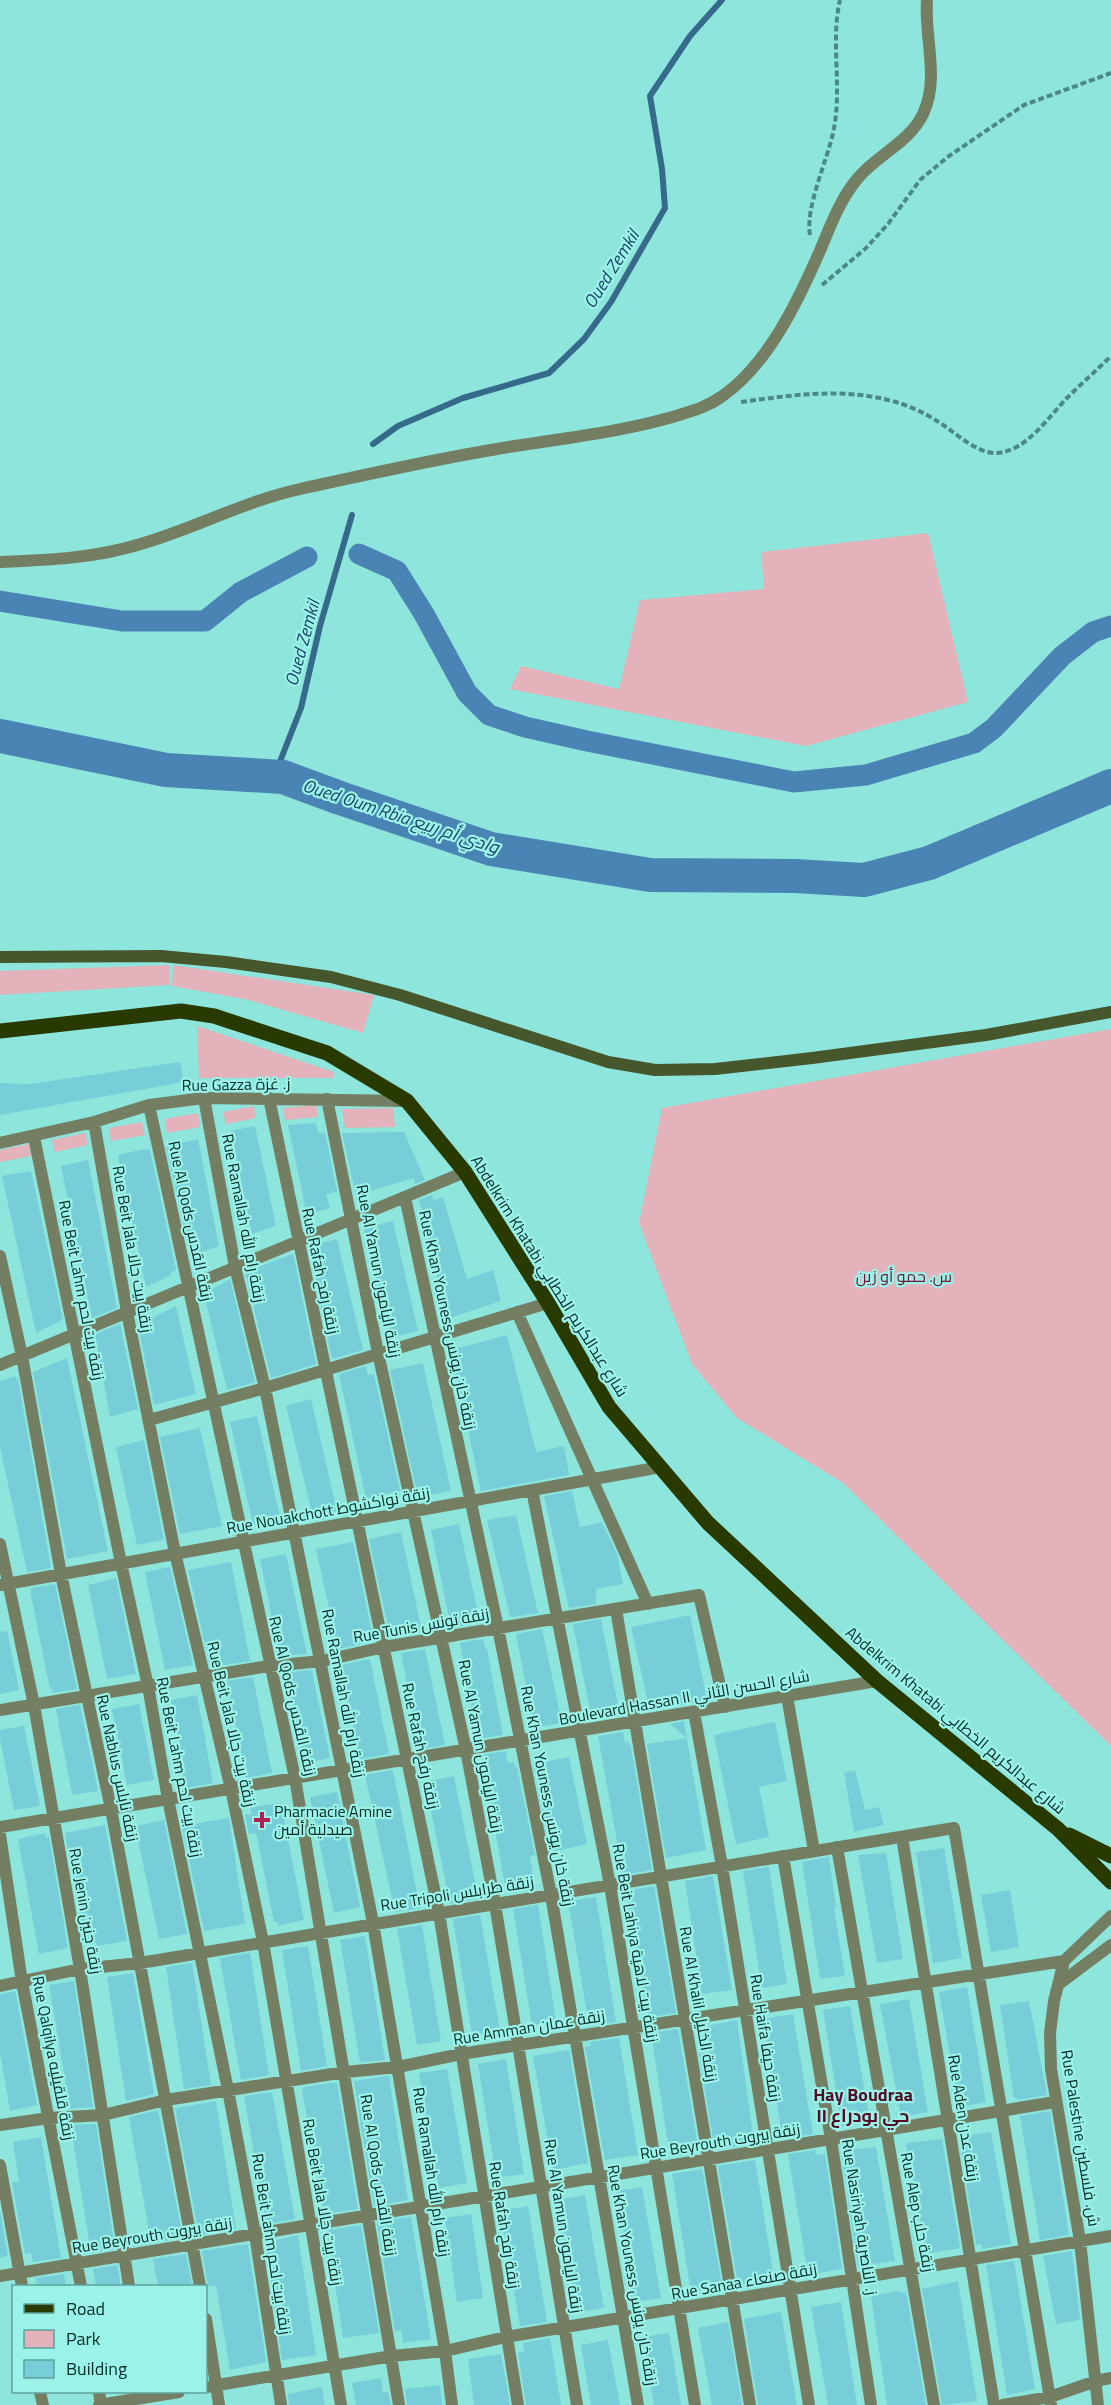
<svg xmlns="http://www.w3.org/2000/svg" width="1111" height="2405" viewBox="0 0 1111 2405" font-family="'Titillium Web',Cairo,sans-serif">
<rect width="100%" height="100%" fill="#8ee5db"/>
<path fill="#e4b2bb" d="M928,533l40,169 -162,44 -296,-57 11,-23 98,23 21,-89 124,-11 -3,-37z
M170,965l-1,20 -169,10v-24z
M173,965l201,30 -11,38 -114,-33 -77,-14z
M197,1026l137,46 -1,6h-134z
M1111,1029v717l-268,-263 -106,-65 -45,-54 -53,-141 23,-115z
M316,1105l2,12 -33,3 -2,-12z
M254,1106l2,12 -30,6 -3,-12z
M393,1108l2,19 -50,1 -3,-19z
M198,1113l2,14 -33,6 -2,-14z
M142,1122l3,13 -34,6 -2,-13z
M85,1133l3,12 -33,7 -3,-12z
M29,1144l2,12 -31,6v-12z"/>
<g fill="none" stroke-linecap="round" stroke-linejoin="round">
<path stroke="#366a8b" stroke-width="6" d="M373,444l25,-18 65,-28 86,-25 35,-34 27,-37 54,-94 -3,-39 -12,-73 40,-60 32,-36
M283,777l-4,-13 22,-56 19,-82 32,-111"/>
<path stroke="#4a84b5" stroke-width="21" d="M359,554l38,17 27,43 43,79 22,22 36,12 62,14 207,41 72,-7 108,-32 20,-15 68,-72 31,-24 18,-6
M0,601l122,20h83l36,-29 66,-35"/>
<path stroke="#4a84b5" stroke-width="34" d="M0,736l166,34 117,7 57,21 151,51 159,26 145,1 69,4 65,-17 182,-77"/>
</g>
<path fill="#77ced9" d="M180,1062l4,20 -184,33v-32l30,1z
M316,1123l2,10h7l12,59 -11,2 4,14 -23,7 -19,-90z
M255,1126l21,100 -24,8 -21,-103z
M404,1132l21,48 -10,4 -1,-6 -58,17 -14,-62z
M198,1139l21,107 -17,6 2,6 -12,5 -26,-117z
M144,1149l6,1 26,120 -5,2v3l-25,12 -28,-132z
M88,1160l29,148 -25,10 -31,-152z
M31,1171l32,149 -27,13 -34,-157z
M432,1195l2,5 9,-3 24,82 26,-9 8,31 -54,18 -28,-119z
M393,1221l25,110 -28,7 -26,-110z
M337,1239l26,111 -31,9 -23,-111 2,-2z
M293,1254l23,110 -45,14 -26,-106z
M230,1279l25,103 -28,8 -23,-96z
M176,1306l20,88 -42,11 -16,-80z
M120,1324l18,85 -28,8 -15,-83z
M507,1335l29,117 28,-6 5,27v2l-88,16 -30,-141z
M67,1358l41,193 -41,8 -34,-187z
M423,1363l28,128 -27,5 -2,-10 -6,2 -26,-118z
M366,1366l2,9 6,-1 26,117 -34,8 -27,-125z
M15,1376l1,3h2l33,189 -24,4 -27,-125v-66z
M311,1399l27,116 -24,6 -28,-115z
M257,1416l24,105 -28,4 -23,-103z
M200,1428l22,98 -42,8 -20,-97z
M144,1440l20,100 -27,5 -21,-98z
M572,1491l8,36 22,-5 15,32 6,30 -27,5v15l-27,4 -25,-112z
M516,1515l22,98 -25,4 -3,-1 -23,-96z
M459,1524l21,99 -29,5 -20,-98z
M401,1532l21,100 -24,4 -1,-1 -7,1 -21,-97z
M353,1542l20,96 -8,1 1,4 -28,6 -22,-100z
M286,1554l21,100 -25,2v-3h-3l-19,-94z
M231,1562l19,99 -26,4 -4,-5 -11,2 -21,-92z
M170,1567l23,98 -28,5 -20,-98z
M116,1578l20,96 -29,5 -19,-94z
M55,1584l22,105 -24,4 -1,-4h-2l-19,-94v-7z
M690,1615l17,86 -54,9 -4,-3 -18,-80z
M601,1619l19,96 -28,5 -19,-96z
M542,1629l20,94 -28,5 -18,-94z
M7,1631l12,59 -19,4v-62z
M483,1639l3,10h1l16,86 -26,4 -17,-96z
M425,1649l20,96 -26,4 -18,-96z
M370,1659l19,95 -29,5 -19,-94z
M310,1670l2,2 18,86 -26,5 -18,-90z
M253,1677l19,96 -26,5 -19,-97z
M197,1695l16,88 -28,5 -2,-15h3l-15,-73z
M139,1704l15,76 -27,5 -15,-76z
M80,1705l18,86 -26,4 -16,-86z
M684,1721l22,129 -40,8 -19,-114 40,-6 -17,-14z
M775,1722l12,59 -28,6 10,50 -33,7 -22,-109z
M24,1726l16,80 -26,4 -14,-71v-9z
M623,1732l2,11 3,-1 3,5 21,123 -29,5 -25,-139z
M506,1751l2,12 6,-1 1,6 2,-1 18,88 -5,1 5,33 -24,4 -2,-7h-4l-23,-131z
M569,1757l18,87 -36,8 -18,-88z
M393,1770l27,138 -25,4 -30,-137z
M855,1770l10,40 14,-3 5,18 -30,7 -10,-59z
M454,1776l23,115v8l-27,4 -25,-121z
M337,1792l23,115 -26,6 -24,-116z
M281,1803l23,117 -26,6 -1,-5 -3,1 -18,-89 -7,1 -4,-19 7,-1 -2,-7z
M229,1818l16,106 -41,7 -22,-105z
M164,1820l23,114 -28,5 -24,-113z
M105,1825l22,116 -30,5 -1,-4 -12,2 -19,-111z
M45,1833l1,4h3l19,111 -29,6 -21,-115z
M944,1848l18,110 -29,5 -17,-111z
M886,1853l17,106 -26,4 -19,-108z
M829,1857l7,50h-2l11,69 -25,3 -18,-117z
M769,1867l18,117 -25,4 -19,-117z
M713,1876l19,114 -30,4 -17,-113z
M654,1886l22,127 -28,4 -22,-126z
M1010,1890l9,57 -28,5 -10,-57z
M596,1897l20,125 -27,4 -21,-125z
M538,1905l18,116 -24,4 -19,-116z
M480,1915l20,116 -28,4 -19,-116z
M422,1925l19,116 -24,4 -20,-116z
M365,1936l20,124 -25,2 -20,-122z
M308,1946l19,120 -26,5 -19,-121z
M250,1953l19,122 -28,5 -21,-122z
M192,1963l19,122 -27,4 -18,-122z
M133,1973l21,121 -28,7 -19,-124z
M74,1981l19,126 -23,2 -21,-124z
M967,1987l19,115 -27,5 -20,-115z
M15,1991l22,114 -27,6 -10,-59v-58z
M909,1999l19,113 -27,5 -21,-113z
M1029,2001l18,94 -29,5v-2h-4l-14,-93z
M850,2006l20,116 -28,5 -19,-117z
M793,2014l20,120 -28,4v-4l-3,1 -19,-116z
M737,2020l17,122 -2,2 -37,6 -16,-96 12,-2 -4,-26z
M678,2029l21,123 -29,5 -19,-124z
M619,2038l19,117 -33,5 -20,-113 6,-1 -1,-4z
M569,2050l19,113 -35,7 -20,-114z
M506,2059l18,115 -28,4 -18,-114z
M447,2069l20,114 -28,5 -20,-115z
M389,2076l19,124 -34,6 -20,-125z
M330,2083h7l21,126 -34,5 -14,-89h-2l-6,-36 2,-2z
M272,2092l23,127 -29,5 -22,-128z
M216,2101l20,128 -37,6 -24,-127z
M158,2110l25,128 -32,5 -22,-126z
M1050,2111l19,124 -29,5 -20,-124z
M96,2124l19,125 -24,4 -20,-125 1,-3z
M991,2132l20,112 -29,5 -1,-5 -5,1 -17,-108z
M41,2137l20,121 -28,4 -2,-9 -6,1 -13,-72h7l-6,-40z
M942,2139l18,109 -34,6 -20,-111z
M876,2147l19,114 -37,5 -17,-115z
M815,2150l1,5 9,-1 17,115 -34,6 -20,-121z
M755,2160l20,124 -36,6 -21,-124z
M702,2169l21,123 -21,4 -1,-6 -10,2 -19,-118z
M642,2187l19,111 -26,4 -19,-111z
M585,2195l19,113 -27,5 -20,-113z
M528,2206l19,116 -27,4 -20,-115z
M0,2211l8,45 -8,2z
M471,2214l12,84 -26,4 -12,-84z
M411,2217l20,122 -28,4 -2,-13 -6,1 -18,-109z
M361,2225l18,108 -36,5 -16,-108z
M298,2235l18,120 -34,5 -17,-117z
M239,2245h9l18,117 -36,8 -14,-84h-8l-6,-35z
M1072,2251l8,69 -24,4 -13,-68z
M186,2254l6,32h-34l-5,-27z
M1014,2261l21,128 -28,6 -21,-130z
M117,2265l4,21h-25l-3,-17z
M64,2274l2,12h-29l-1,-8z
M958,2281l19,120 -35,4 -20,-116z
M900,2291l1,2 5,-1 20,113h-39l-16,-109z
M841,2302l16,103h-29l-17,-98z
M781,2312l16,93h-39l-14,-86z
M728,2322l14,83h-30l-14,-77z
M669,2333l12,72h-27l-12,-68z
M550,2338l11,67h-35l-8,-53 6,-1 -1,-8z
M608,2340l12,65h-29l-10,-60z
M501,2354l9,51h-36l-6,-46z
M381,2378l2,14h5l3,13h-35l-4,-22z
M440,2385l2,20h-35l-2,-16z
M322,2387l3,18h-36l-1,-11z"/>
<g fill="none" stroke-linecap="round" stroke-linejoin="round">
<path stroke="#4a8a83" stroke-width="4" stroke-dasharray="6 3" stroke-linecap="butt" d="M810,235c-5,-27 17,-74 23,-102 10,-44 -3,-90 7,-133
M822,285l43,-36 23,-25 32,-44 29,-24 75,-51 87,-32
M741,402c52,-7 103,-15 155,0 13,4 29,11 41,19 17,10 39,33 60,32 30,-2 52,-37 71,-56 14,-14 29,-27 43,-41"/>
<path stroke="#737e62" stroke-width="12" d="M204,1098l31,169 30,121 108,535 72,428 7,54
M269,1098l170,815 79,492
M327,1099l51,254 88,397 29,154 82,501
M149,1105l146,673 104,627
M94,1122l33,190 48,241 56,236 32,153 78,463
M34,1137l87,426 27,123 20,113 60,291 27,144 26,171
M0,1143l94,-21 55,-17 55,-7 202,3
M405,1197l93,431 53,267 87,510
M0,1256l22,100 39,218 50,235 89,477
M517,1312l131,292
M0,1365l465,-193
M149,1420l116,-32 283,-85
M532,1490l78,395 85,520
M0,1544l34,161 46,264 49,317
M1,1585l660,-118
M616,1609l134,796
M787,1696l27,155
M0,1710l269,-44 53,-5 62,-14 315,-52 26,112
M694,1712l28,154 87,539
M0,1827l877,-146
M0,1835l22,147 59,304
M902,1837l92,568
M837,1847l97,558
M783,1856l48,283 40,266
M1059,1984l52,-39
M0,1986l80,-17 60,-6 814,-135 97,577
M0,2125l49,-7 54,-3 63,-15 179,-28 53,-5 63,-13 603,-93
M0,2165l22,121
M0,2276l1055,-174
M206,2319l13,86
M206,2387l186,-31 53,-5 61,-14 605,-101
M40,2392l3,13
M99,2392l2,13
M99,2405l80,-13
M1003,2405l47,-8 46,-16 15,-3
M1098,2405l-18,-164 -29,-172 -1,-36 4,-32 10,-40 47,-45"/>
<path stroke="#737e62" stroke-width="12" d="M0,562c50,-2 97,-4 144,-19 53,-16 102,-42 156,-54 65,-14 130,-29 197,-40 59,-10 121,-16 179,-33 16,-5 31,-9 45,-19 46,-31 76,-94 98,-144 11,-26 21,-54 39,-75 19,-23 52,-36 65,-64 17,-35 1,-77 4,-114"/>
<path stroke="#46562d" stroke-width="12" d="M0,957l161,-1 65,6 105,15 69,18 208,67 47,8 60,-1 97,-11 174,-23 125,-23"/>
<path stroke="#283a00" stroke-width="15" d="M0,1031l181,-20 33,5 113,37 80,48 58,71 83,131 61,104 99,116 169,158 181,148 53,53
M1069,1835l42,21"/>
</g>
<path fill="#b12154" stroke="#9bf2e8" stroke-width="2" d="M259 1811h6v6h6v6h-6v6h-6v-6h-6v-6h6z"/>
<g text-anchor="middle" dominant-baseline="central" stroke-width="4.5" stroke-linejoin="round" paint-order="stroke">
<g font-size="16" fill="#062d29" stroke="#9bf2e8">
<text transform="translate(236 1084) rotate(-1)">Rue Gazza ز. غزة</text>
<text transform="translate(244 1218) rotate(79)">Rue Ramallah زنقة رام الله</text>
<text transform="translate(191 1221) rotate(78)">Rue Al Qods زنقة القدس</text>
<text transform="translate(133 1249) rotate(80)">Rue Beit Jala زنقة بيت جالا</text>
<text transform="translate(321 1271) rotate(78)">Rue Rafah زنقة رفح</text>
<text transform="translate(379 1271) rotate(79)">Rue Al Yamun زنقة اليامون</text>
<text transform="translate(550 1276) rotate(58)">Abdelkrim Khatabi شارع عبدالكريم الخطابي</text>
<text transform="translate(82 1290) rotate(79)">Rue Beit Lahm زنقة بيت لحم</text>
<text transform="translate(448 1320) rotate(78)">Rue Khan Youness زنقة خان يونس</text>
<text transform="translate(328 1510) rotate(-10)">Rue Nouakchott زنقة نواكشوط</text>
<text transform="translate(421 1625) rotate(-10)">Rue Tunis زنقة تونس</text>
<text transform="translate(344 1693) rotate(79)">Rue Ramallah زنقة رام الله</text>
<text transform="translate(293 1696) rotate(77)">Rue Al Qods زنقة القدس</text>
<text transform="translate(684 1697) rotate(-10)">Boulevard Hassan II شارع الحسن الثاني</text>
<text transform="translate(956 1720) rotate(40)">Abdelkrim Khatabi شارع عبدالكريم الخطابي</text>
<text transform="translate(232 1724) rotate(77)">Rue Beit Jala زنقة بيت جالا</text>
<text transform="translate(421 1746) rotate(78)">Rue Rafah زنقة رفح</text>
<text transform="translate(481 1746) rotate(79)">Rue Al Yamun زنقة اليامون</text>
<text transform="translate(180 1767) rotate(79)">Rue Beit Lahm زنقة بيت لحم</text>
<text transform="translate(118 1768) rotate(78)">Rue Nablus زنقة نابلس</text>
<text transform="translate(548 1796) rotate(79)">Rue Khan Youness زنقة خان يونس</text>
<text transform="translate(457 1893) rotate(-9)">Rue Tripoli زنقة طرابلس</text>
<text transform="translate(86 1911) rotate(80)">Rue Jenin زنقة جنين</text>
<text transform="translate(636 1943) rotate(80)">Rue Beit Lahiya زنقة بيت لاهية</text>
<text transform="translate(699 2004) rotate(80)">Rue Al Khalil زنقة الخليل</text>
<text transform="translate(529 2027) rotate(-9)">Rue Amman زنقة عمان</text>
<text transform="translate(766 2038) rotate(81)">Rue Haifa زنقة حيفا</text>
<text transform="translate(54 2058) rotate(79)">Rue Qalqilya زنقة قلقيليه</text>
<text transform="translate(964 2118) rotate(81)">Rue Aden زنقة عدن</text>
<text transform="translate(1081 2138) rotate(81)">Rue Palestine ش. فلسطين</text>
<text transform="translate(720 2141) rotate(-9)">Rue Beyrouth زنقة بيروت</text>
<text transform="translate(432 2172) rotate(81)">Rue Ramallah زنقة رام الله</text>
<text transform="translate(379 2175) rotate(81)">Rue Al Qods زنقة القدس</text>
<text transform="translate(323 2202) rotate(80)">Rue Beit Jala زنقة بيت جالا</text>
<text transform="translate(918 2212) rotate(79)">Rue Alep زنقة حلب</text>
<text transform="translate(860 2217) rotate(81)">Rue Nasiriyah ز. الناصرية</text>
<text transform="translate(505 2225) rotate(81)">Rue Rafah زنقة رفح</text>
<text transform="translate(564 2226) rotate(81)">Rue Al Yamun زنقة اليامون</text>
<text transform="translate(152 2235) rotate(-9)">Rue Beyrouth زنقة بيروت</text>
<text transform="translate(272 2244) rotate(81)">Rue Beit Lahm زنقة بيت لحم</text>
<text transform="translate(633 2275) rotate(80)">Rue Khan Youness زنقة خان يونس</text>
<text transform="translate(744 2281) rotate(-10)">Rue Sanaa زنقة صنعاء</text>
</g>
<g font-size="16" fill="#741736" stroke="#9bf2e8">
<text x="904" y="1276">س. حمو أو زين</text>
</g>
<g font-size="16" fill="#062d29" stroke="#9bf2e8" text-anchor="start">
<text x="274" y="1811">Pharmacie Amine<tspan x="274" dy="18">صيدلية أمين</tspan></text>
</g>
<g font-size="18" font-style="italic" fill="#1b4669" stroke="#9bf2e8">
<text transform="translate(611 269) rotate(-58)">Oued Zemkil</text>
<text transform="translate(302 643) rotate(-75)">Oued Zemkil</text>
<text transform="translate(401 816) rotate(18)">Oued Oum Rbia وادي أم ربيع</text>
</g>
<g font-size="18" font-weight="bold" fill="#530e25" stroke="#9bf2e8">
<text x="863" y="2094">Hay Boudraa<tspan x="863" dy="21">II حي بودراع</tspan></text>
</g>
</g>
<rect x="12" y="2285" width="195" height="108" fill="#9bf2e8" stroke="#5fa39c" stroke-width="1.5"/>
<rect x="24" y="2304" width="30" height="9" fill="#283a00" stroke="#5fa39c" stroke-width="1.5"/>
<text x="66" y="2315" font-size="18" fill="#062d29">Road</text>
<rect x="24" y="2330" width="30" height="18" fill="#e4b2bb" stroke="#5fa39c" stroke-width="1.5"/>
<text x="66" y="2345" font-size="18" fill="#062d29">Park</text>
<rect x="24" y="2360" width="30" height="18" fill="#77ced9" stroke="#5fa39c" stroke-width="1.5"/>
<text x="66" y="2375" font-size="18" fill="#062d29">Building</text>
</svg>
